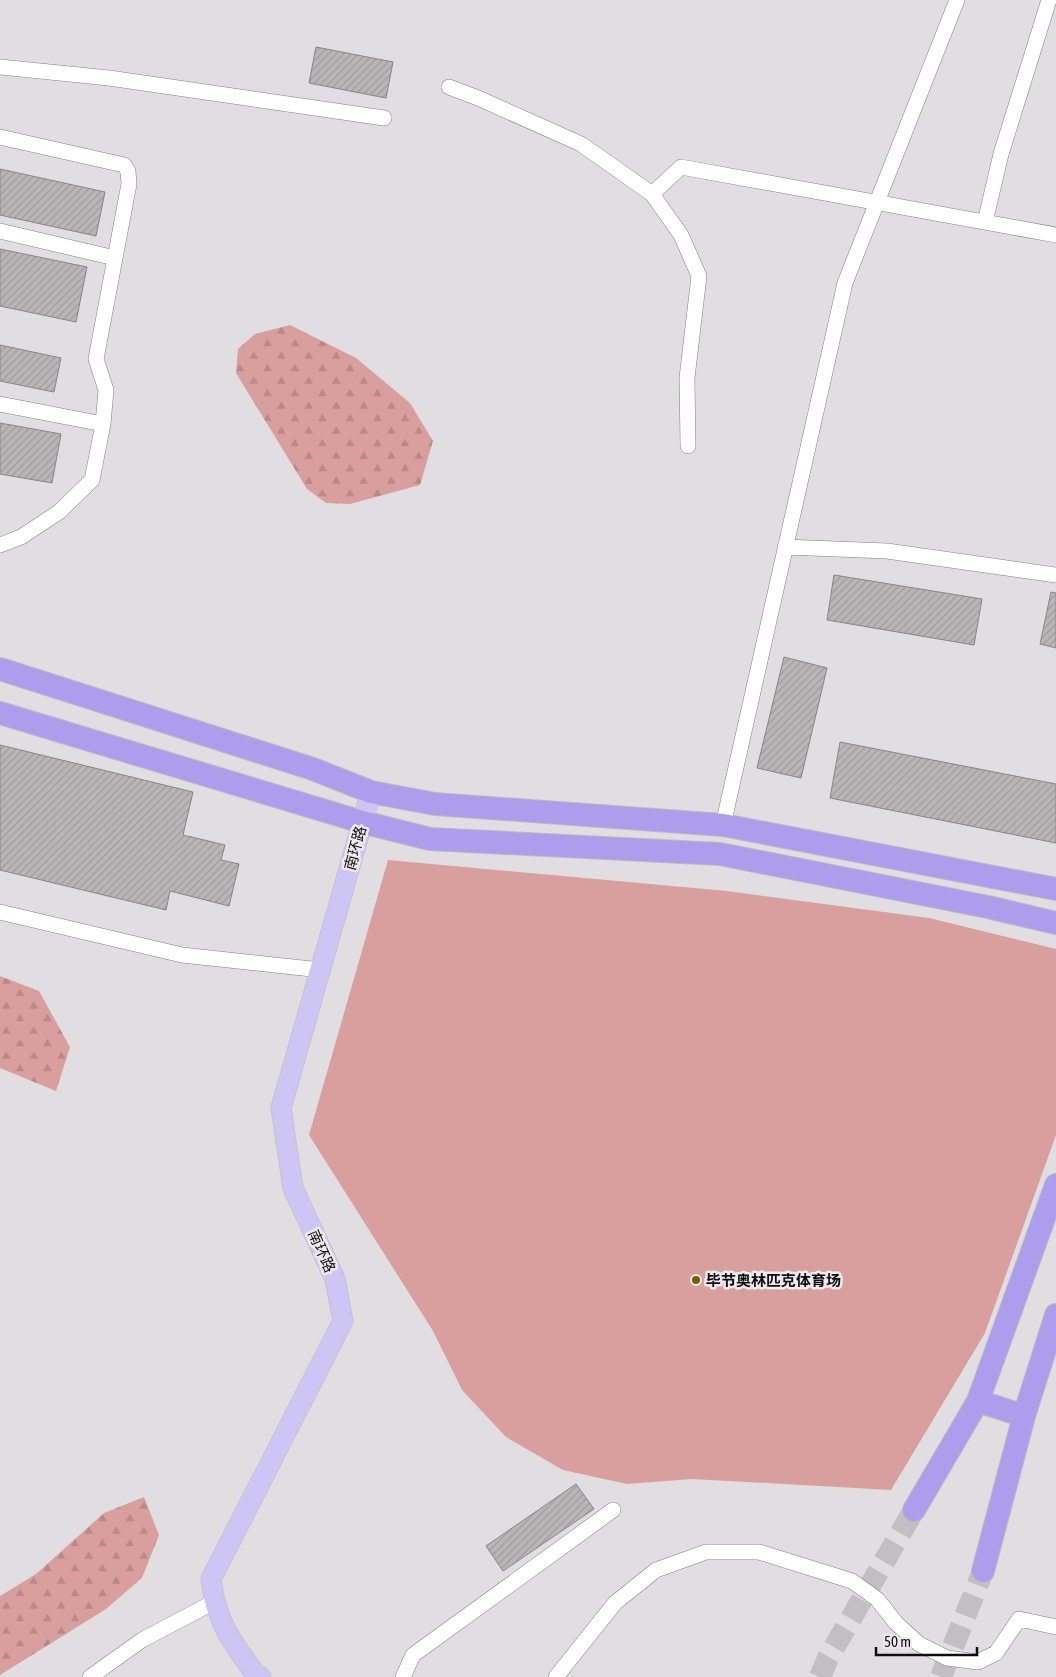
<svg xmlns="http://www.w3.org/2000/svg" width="1056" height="1677" viewBox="0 0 1056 1677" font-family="'Asap Condensed','Noto Sans SC',sans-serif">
<defs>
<pattern id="forest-firs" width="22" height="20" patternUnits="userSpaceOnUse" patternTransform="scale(1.25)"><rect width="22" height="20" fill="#d99f9e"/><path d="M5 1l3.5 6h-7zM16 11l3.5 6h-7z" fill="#b98887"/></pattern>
<pattern id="building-hatch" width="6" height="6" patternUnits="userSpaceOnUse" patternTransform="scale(1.25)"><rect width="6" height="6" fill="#bab6b8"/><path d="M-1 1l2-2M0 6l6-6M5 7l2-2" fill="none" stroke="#9f9b9d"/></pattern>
</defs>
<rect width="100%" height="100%" fill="#e1dee1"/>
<path fill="url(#forest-firs)" d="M290,325l66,33 54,45 23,38 -13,44 -70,19 -24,-1 -19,-14 -71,-116 2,-24 17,-15z
M0,976l39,15 31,56 -14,44 -56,-23z
M144,1497l15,38 -17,43 -36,31 -106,66v-79l36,-22 68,-61z"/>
<path fill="#d99f9e" d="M388,860l339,31 202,27 127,31v186l-71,198 -94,157 -199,-11 -65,5 -64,-14 -57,-33 -44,-47 -29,-59 -124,-196z"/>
<path fill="url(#building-hatch)" stroke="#888485" d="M316,47l77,15 -7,36 -77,-15z
M0,169l105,23 -9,44 -96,-21z
M0,249l87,18 -11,55 -76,-16z
M0,345l61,13 -7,34 -54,-11z
M0,423l61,11 -9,49 -52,-9z
M834,575l148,24 -8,46 -147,-25z
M1051,592l5,1v55l-16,-4z
M784,657l43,11 -26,110 -44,-10z
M840,742l216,42v59l-226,-45z
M0,745l193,47 -10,43 42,10 -4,15 18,4 -10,42 -59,-15 -4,19 -166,-40z
M576,1484l18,25 -91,62 -17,-25z"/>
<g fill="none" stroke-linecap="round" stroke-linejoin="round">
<path stroke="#c1bfc1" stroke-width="22" stroke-dasharray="22 11" stroke-linecap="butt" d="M820,1677l8,-19 86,-148
M941,1677l42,-106"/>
<defs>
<path id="minor" d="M0,67l109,11 275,40
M449,87l29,11 103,46 71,50 29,-27 375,68
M0,137l124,28 4,6 1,13 -33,175 10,31 -3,34 -11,56 -33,32 -38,25 -21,8
M652,194l29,41 18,41 -12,102 1,68
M985,222l16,-68 48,-154
M0,231l115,27
M0,404l103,20
M785,547l102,4 169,24
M723,825l122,-542 112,-283
M0,912l182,43 139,15
M90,1677l52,-37 72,-38
M403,1677l10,-22 200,-145
M556,1677l59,-74 41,-33 50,-18h53l93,29 25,18 19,24 23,21 28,14 31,4 18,-9 23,-34 37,8"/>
<path id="major" d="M261,1677l-5,-2c-24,-33 -40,-53 -45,-96l132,-258 -8,-42 -42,-91 -12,-80 90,-316"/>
<path id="highway" d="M0,669l313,100 58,23 64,12 288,21 333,64
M0,713l362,109 68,17 290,15 268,53 68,16
M978,1401l46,15
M914,1510l64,-109 78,-216
M983,1571l41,-155 32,-101"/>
</defs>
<use href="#minor" stroke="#817e82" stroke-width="16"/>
<use href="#major" stroke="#bcbbbc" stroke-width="21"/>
<use href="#highway" stroke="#bcbbbc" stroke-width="24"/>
<use href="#minor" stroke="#fff" stroke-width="15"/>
<use href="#major" stroke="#cdc5f4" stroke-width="20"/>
<use href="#highway" stroke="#ac9eed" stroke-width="22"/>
</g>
<circle fill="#676701" stroke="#eeebef" stroke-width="2" cx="696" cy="1280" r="5"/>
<g text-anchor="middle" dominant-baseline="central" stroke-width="5" stroke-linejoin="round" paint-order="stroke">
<g font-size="15" fill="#0e0d0e" stroke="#eeebef">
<text transform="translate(355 848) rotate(-75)">南环路</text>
<text transform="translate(322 1251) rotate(66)">南环路</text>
</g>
<g font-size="15" font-weight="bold" fill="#0e0d0e" stroke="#eeebef" text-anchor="start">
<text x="706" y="1280">毕节奥林匹克体育场</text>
</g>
</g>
<path d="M876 1647v8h101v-8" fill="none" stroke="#0e0d0e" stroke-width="2.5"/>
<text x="884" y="1647" font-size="15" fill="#0e0d0e" stroke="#eeebef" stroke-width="4" paint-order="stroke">50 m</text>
</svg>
